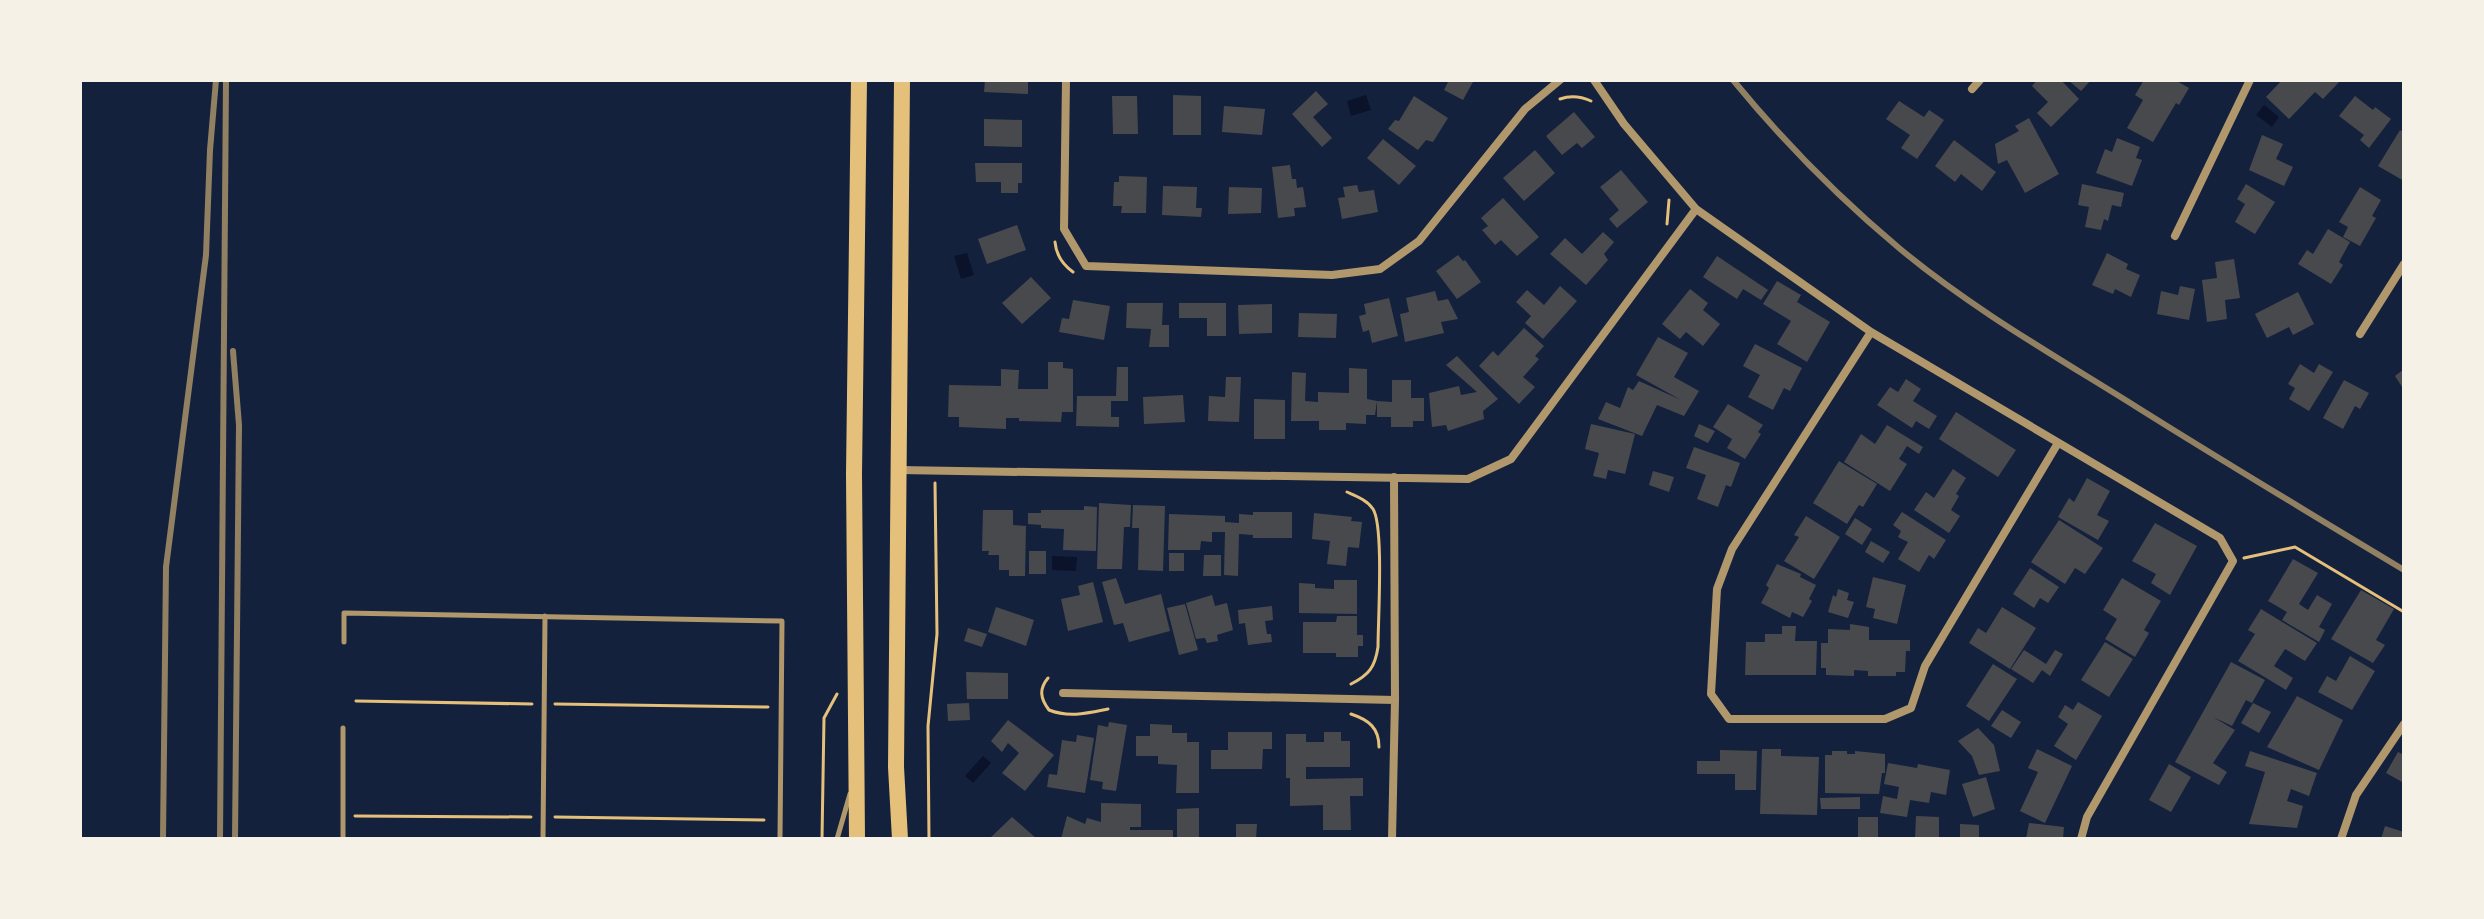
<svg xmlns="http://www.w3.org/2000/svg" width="2484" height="919" viewBox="0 0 2484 919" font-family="'Noto Serif',serif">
<rect width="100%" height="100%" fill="#14213d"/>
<path fill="#0b132b" d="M1366,95l5,15 -20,6 -4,-15z
M2264,105l15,12 -7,10 -16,-12z
M967,253l7,22 -13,4 -7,-23z
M1052,556l25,1 -1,14 -24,-1z
M983,756l8,7 -18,20 -8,-7z"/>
<path fill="#48494c" d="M985,80h43v14l-44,-2z
M1449,80h25l-11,20 -19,-10z
M2037,80h24l18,19 -28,28 -14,-14 11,-11 -16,-16z
M2068,80h23l-10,11z
M2144,80h31l14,8 -10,17 -3,-2 -23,39 -26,-14 16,-28 -8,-5z
M2282,80h59l-18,19 -8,-7 -26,27 -23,-22z
M1316,91l12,13 -15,13 19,21 -10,9 -30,-33z
M1173,95l28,1v39h-28z
M1112,96h25l1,38h-25z
M1414,96l34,22 -15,24 -7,-2 -8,10 -30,-21 7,-9 4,1z
M2355,96l18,14 2,-3 16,12 -22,29 -9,-8 4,-5 -25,-19z
M1899,101l25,16 5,-7 15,10 -27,39 -16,-11 9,-13 -24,-16z
M1224,106l41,3 -3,26 -40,-3z
M1574,112l21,25 -13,11 -5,-5 -15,12 -16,-19z
M2029,118l30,56 -34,19 -18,-33 -9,4 -3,-20 24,-13 -4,-5z
M984,119l38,1v27l-38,-1z
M2400,130l4,2v49l-26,-15z
M2262,135l21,9 -7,15 17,8 -9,19 -35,-16z
M2117,138l23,9 -4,11 6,2 -10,26 -36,-13 9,-24 7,3z
M1383,139l33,27 -17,19 -32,-27z
M1954,140l42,32 -14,19 -21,-17 -6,8 -20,-16z
M1535,150l20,23 -31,28 -21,-23z
M975,163h47v20h-4v10h-17v-11h-25z
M1290,165l2,14h4l1,9 6,-1 3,20 -12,1 1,8 -17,2 -6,-51z
M1621,170l27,32 -31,26 -8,-9 10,-9 -19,-23z
M1119,176l28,1 -1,36h-25l1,-7h-9l1,-24h5z
M2082,184l42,9 -3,14 -9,-2 -4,16 -4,-2 -3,11 -16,-3 4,-20 -11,-2z
M2246,184l29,18 -20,32 -20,-12 10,-18 -8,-5z
M1357,185l2,7 15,-2 4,22 -36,7 -4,-21 7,-1 -2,-10z
M1163,186l34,1 -1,21h6l-1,9 -39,-2z
M1229,187l33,1 -1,25 -33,1z
M2360,187l21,13 -9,16 4,2 -16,28 -17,-9 5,-10 -9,-5z
M1503,198l36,39 -22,19 -16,-16 -6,5 -13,-15 6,-4 -7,-8z
M1017,225l9,25 -39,14 -9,-25z
M2328,229l22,13 -11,20 4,3 -12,19 -33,-20 9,-14 6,4z
M1603,232l11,10 -10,12 4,6 -22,25 -36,-31 15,-16 17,16z
M2107,253l21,11 -2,5 14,6 -9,22 -16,-8 -2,5 -21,-9z
M1458,255l5,6 2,-1 16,22 -24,17 -21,-28z
M1717,256l51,34 -7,10 -18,-11 -6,10 -34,-22z
M2234,259l6,39 -15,2 2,19 -20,3 -5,-42 15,-2 -2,-16z
M1031,277l20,21 -29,26 -20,-21z
M1777,281l24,14 -4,7 33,20 -23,40 -30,-18 14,-23 -28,-17z
M1560,286l17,15 -34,38 -18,-16 6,-7 -15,-14 11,-12 17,15z
M2180,286l15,3 -6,31 -32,-6 4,-23 17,4z
M1690,289l18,14 -5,7 17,14 -17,22 -17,-14 -6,7 -18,-15z
M1435,291l3,10 10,-2 10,20 -17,3 3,11 -39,9 -5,-28 9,-2 -3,-14z
M2298,292l16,32 -21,11 -4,-8 -22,11 -12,-24z
M1389,298l9,38 -26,7 -3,-13 -6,2 -4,-16 7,-2 -2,-10z
M1073,300l37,6 -6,34 -45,-8 3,-14 7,1z
M1127,303h36l-1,22h7v22h-20l2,-18 -25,-1z
M1179,303h47v33h-19v-18h-28z
M1272,304v29l-33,1 -1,-29z
M1299,313l38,1 -1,24 -38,-1z
M1524,328l20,18 -9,10 4,3 -16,18 12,10 -16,17 -40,-38 14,-15 5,5z
M1658,337l30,16 -14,24 25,14 -15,25 -27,-11 -15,31 -44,-17 8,-17 14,6 8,-21 5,3 6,-9 42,19 -45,-25z
M1755,344l47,24 -12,23 -6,-3 -11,22 -25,-13 12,-22 -17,-9z
M1457,356l41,43 -15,12 1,8 -36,12 -2,-6 -14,2 -3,-34 30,-7 2,9 16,-3 -31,-27z
M1048,362h15v6l10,1v43h-11l-1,10 -42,-1v-3h-13v11l-47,-2v-10h-11l1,-32 52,1v-17l18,1 -1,19h30z
M2300,364l14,9 5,-9 14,8 -24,39 -20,-12 6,-11 -7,-4z
M1117,367h11v34h-17v16h8v10l-43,-1 1,-30h39z
M1349,368l18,1v30l10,2 -2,14h-9v9l-20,-1v7h-27v-9h-28l1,-49 14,1 -1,28 13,1v-10l31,1z
M2404,369v21l-9,-14z
M1226,377h15l-2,45 -31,-1 1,-25 16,1z
M1906,379l15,10 -8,12 24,15 -8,13 -13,-8 -4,7 -35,-23 13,-18 8,5z
M1392,380h19v18h13v23h-11v6h-22v-10h-14v-16l15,1z
M2344,380l25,13 -9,16 -5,-3 -12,23 -20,-11z
M1183,395l2,27 -41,2 -1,-27z
M1254,399l31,1v39h-31z
M1728,404l35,21 -5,7 3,2 -16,25 -18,-11 5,-9 -19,-12z
M1956,412l60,38 -18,27 -59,-38z
M1591,424l44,10 -10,40 -17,-4 -2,9 -13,-3 6,-23 -14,-4z
M1699,424l16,7 -7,12 -14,-7z
M1887,425l36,22 -4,7 -12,-8 -8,13 8,5 -17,27 -46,-29 17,-28 14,10z
M1694,447l46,16 -9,24 -5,-2 -8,22 -21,-8 9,-24 -20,-7z
M1839,461l38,23 -14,23 -4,-2 -12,19 -34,-21z
M1953,469l13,9 -10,16 3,2 -8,14 9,6 -11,17 -35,-23 12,-18 8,6z
M1653,471l21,6 -5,15 -20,-7z
M2087,478l23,13 -13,24 12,6 -11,19 -40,-23 11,-19 5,4z
M1099,503l32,2 -1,22h-6l-2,42h-25z
M1133,505l32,1 -2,65 -25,-1 1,-42h-7z
M1084,506l13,1 -1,44 -33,-1 1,-21 -23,-1v-3l-13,-1v-11h13v-3h43z
M983,510h30v15l13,1 -1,50h-16v-6h-10v-15h-11l1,-4h-7z
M1253,512h39v26h-39v-3l-14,-1 -1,42 -14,-1 1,-43h-13v10l-11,-1 -1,9h-32l1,-36 56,2v6l14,1v-9l14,1z
M1902,512l44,28 -12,19 -5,-4 -10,17 -21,-13 10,-17 -10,-5 3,-6 -8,-6z
M1314,513l38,4 -1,4 11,1 -3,26 -11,-1 -2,19 -19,-2 3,-23 -18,-2z
M1806,516l34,21 -26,42 -30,-18 15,-24 -5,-2z
M1855,518l17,11 -10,16 -17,-11z
M2059,520l44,28 -18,26 -10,-6 -10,16 -34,-22z
M2155,523l42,23 -27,49 -19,-12 5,-9 -24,-13z
M1871,541l19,11 -7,11 -18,-11z
M1029,551h17v23h-17z
M1169,553h15v18h-15z
M1204,555h17v21h-18z
M2293,559l25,14 -19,31 9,6 9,-15 15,9 -13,23 6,3 -6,12 -37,-22 5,-8 -19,-11z
M1777,564l24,10 -1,3 16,8 -7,14 3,2 -9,16 -11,-5 -2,6 -29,-15 8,-15 -3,-3z
M2030,568l29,19 -11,16 -8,-5 -6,10 -21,-14z
M1873,577l33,8 -9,39 -24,-6 2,-9 -9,-2z
M1116,578l9,26 36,-10 9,37 -41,11 -6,-19 -9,2 -12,-43z
M2122,578l39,23 -17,29 5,3 -14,24 -30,-18 12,-20 -14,-9z
M1334,580h23v34l-58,-1v-30l16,1v4l19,1z
M1093,582l10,40 -35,9 -7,-32 19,-4 -2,-9z
M1838,589l11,4 -2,7 7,2 -6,16 -20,-6 5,-17 3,2z
M2361,590l33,19 -18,31 9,5 -12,18 -42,-24z
M1212,595l3,11 12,-3 6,27 -16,5 1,6 -11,2 -2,-5 -9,1 -10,-36z
M1185,604l13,46 -19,5 -12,-47z
M1272,606l1,14 -8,1 2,13h4l1,8 -24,3 -3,-22 -6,1 -1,-14z
M996,607l38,13 -8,26 -38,-14z
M2002,607l34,21 -26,41 -41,-26 9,-15 8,5z
M2261,609l56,34 -12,18 -20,-12 -11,17 19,12 -7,12 -48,-29 17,-27 -7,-4z
M1337,616h20v19h6v11h-5v11h-22v-4h-33v-31h33z
M1850,624l19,3v13h41v11h-4l-1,21h-9v4h-28v-5l-14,-1v6l-28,-1v-7h-5v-25h7v-14l22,1z
M1782,626h14l-1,15h22l-1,34h-71l1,-33h19v-8h17z
M968,628l19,6 -5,13 -18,-6z
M2105,642l28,17 -24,38 -28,-17z
M2024,650l22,14 9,-14 8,4 -13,22 -8,-6 -9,13 -22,-14z
M2350,656l25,15 -23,39 -34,-18 9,-16 9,5z
M2231,662l34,18 -13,23 -6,-3 -14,26 -19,-9 22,13 -22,33 14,9 -8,13 -44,-23z
M1993,664l24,15 -28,42 -23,-15z
M966,672l42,1v26h-41z
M2297,696l46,24 -24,50 -52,-23z
M2078,702l24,14 -26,44 -22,-14 14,-22 -10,-7 7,-12 8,5z
M969,703l1,17 -22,1 -1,-17z
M2253,703l18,9 -12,21 -18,-10z
M2002,710l19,12 -10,16 -20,-12z
M1008,720l46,35 -29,36 -23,-18 17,-20 -11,-10 -6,9 -11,-11z
M1109,722l18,3 -11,66 -14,-2 1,-7 -13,-2 8,-55 10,2z
M1150,724l22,1v8h15v9h12v51h-23l1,-28 -19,-1v-8h-22v-20h14z
M1978,728l16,17 6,26 -21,4 -7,-19 -14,-15z
M1228,732h44v17h-9l-1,20h-51v-19h17z
M1324,732h17v9h9v26h-44v12l57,-1v18h-13l1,34h-28v-25l-33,1v-28h-4v-44h20v8h18z
M1077,735l17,3 -9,55 -38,-6 2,-13 8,1 5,-35 14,2z
M1762,749h19v7l38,1 -2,58 -57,-1z
M2037,749l35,17 -27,57 -25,-12 18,-39 -10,-4z
M1720,750l37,1 -1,39h-21v-16h-38v-13h23z
M1832,751h15v3h8v-3l30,3v19h-3l-3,21 -54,-1v-38h7z
M2250,751l67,22 -8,23 -18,-7 -4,12 16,5 -6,22 -48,-4 16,-52 -20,-6z
M2398,752l6,3v28l-18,-10z
M1888,763l29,5 1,-4 32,6 -4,25 -15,-3 -2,11 -19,-3 -3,17 -27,-4 3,-17 14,3 2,-12 -15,-3z
M2169,764l22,13 -20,35 -22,-12z
M1986,777l9,32 -22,8 -11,-33z
M1860,797v12h-39l-1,-11z
M1101,803l40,1v23h-11v3h43v9h-112l6,-23 18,8 2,-6 14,4z
M1199,808v31h-22v-30z
M1916,816l23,1v22h-24z
M1012,817l25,22h-48z
M1858,817h20v22h-20z
M2029,823l35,4 -1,12h-37z
M1236,824h21l-1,15h-20z
M1960,824l19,1v14h-19z
M2385,826l19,6v7h-23z"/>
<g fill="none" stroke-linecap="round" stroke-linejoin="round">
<path stroke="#e5c07b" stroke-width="3" d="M1560,99c11,-4 20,-3 31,2
M1667,224l2,-24
M1055,242c1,13 7,22 18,30
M1347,492c9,4 20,8 26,17 11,17 5,112 5,138 -3,20 -9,28 -27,37
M2244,558l51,-11 109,65
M1048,678c-9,11 -8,20 1,32 20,8 39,3 59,-1
M356,701l176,3
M555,704l213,3
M1351,714c18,6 28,14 28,33
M355,816l176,1
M555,817l209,3
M822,839l2,-121 13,-24
M929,839l-1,-113 9,-92 -2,-151"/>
<path stroke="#b1986c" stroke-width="5" d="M344,642v-29l438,8 -2,218
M343,839v-111
M543,839l2,-223
M837,839l13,-45"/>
<path stroke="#b1986c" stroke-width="8" d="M1066,80l-2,149 22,37 246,9 48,-6 39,-28 106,-132 35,-29
M1594,80l30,44 72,85 175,123 349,206 13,23 -146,256 -6,22
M1972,89l8,-9
M2175,236l75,-156
M1871,332l-139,217 -15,40 -6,105 18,25h156l26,-11 14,-42 133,-223
M2360,334l44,-70
M899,470l569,9 43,-20 185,-250
M1063,693l332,7
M1392,839l3,-139 -1,-223
M2341,839l15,-44 48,-71"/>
<path stroke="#e5c07b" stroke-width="16" d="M857,839l-3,-365 5,-394
M900,839l-4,-72 6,-687"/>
<path stroke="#918062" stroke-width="6" d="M1733,80c50,61 105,117 166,168 72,60 156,108 236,158 89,56 179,110 269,164
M233,351l6,74 -4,414
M163,839l3,-272 40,-312 4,-105 6,-70
M220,839l6,-759"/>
</g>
<rect width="2484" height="919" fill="none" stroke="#f6f1e7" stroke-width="164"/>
</svg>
